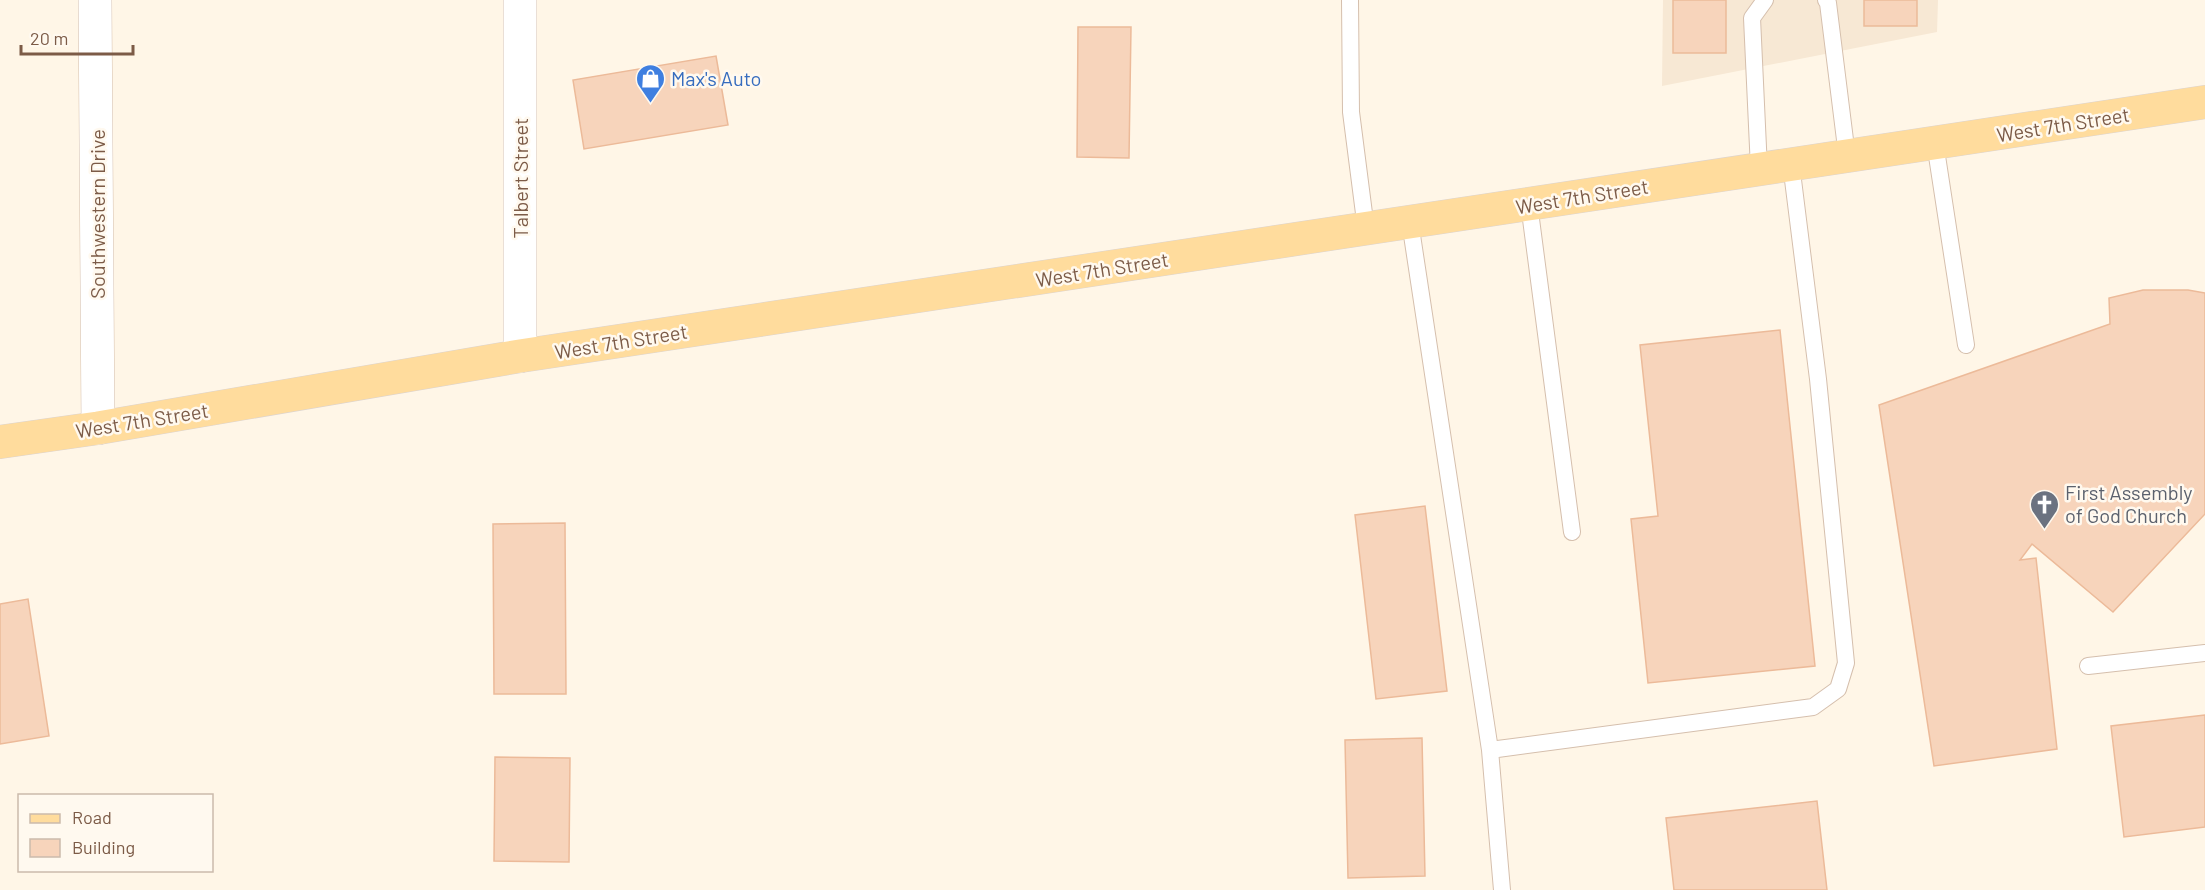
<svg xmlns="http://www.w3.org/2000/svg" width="2205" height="890" viewBox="0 0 2205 890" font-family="Barlow,sans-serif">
<rect width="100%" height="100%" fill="#fff6e7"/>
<path fill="#f7e8d4" d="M1663,0h275l-1,32 -275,54z"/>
<path fill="#f7d4bb" stroke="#ecba99" stroke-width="1.5" d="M1673,0h53v53h-53z
M1864,0h53v26h-53z
M1078,27h53l-2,131 -52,-1z
M716,56l12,69 -144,24 -11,-69z
M2143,290h45l17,3v221l-92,98 -81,-68 -12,16 16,-2 21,191 -123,17 -55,-361 231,-81 -1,-26z
M1780,330l35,336 -167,17 -17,-164 27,-3 -18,-171z
M1425,506l22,185 -71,8 -21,-184z
M565,523l1,171h-72l-1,-170z
M28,599l21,137 -49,8v-140z
M2205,715v112l-81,10 -13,-111z
M1422,738l3,138 -77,2 -3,-138z
M495,757l75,1 -1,104 -75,-1z
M1817,801l10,89h-153l-8,-72z"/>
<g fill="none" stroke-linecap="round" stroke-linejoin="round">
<defs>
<path id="service" d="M1350,0l1,112 15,117
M1826,0l2,3 19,153
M1935,143l31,202
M1759,169l-7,-151 13,-18
M1529,204l43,328
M1410,222l80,528 323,-43 25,-18 8,-26 -28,-284 -27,-215
M2088,666l117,-13
M1490,750l12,140"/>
<path id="minor" d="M95,0l3,428
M520,0v356"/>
<path id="primary" d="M0,442l98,-14 422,-72 1685,-254"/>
</defs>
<use href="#service" stroke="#d5bfad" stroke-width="18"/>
<use href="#minor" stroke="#d5bfad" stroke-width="34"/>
<use href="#primary" stroke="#ddd4cf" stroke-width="34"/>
<use href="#service" stroke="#fff" stroke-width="16"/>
<use href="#minor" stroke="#fff" stroke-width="33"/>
<use href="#primary" stroke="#ffdc9d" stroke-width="33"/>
</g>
<defs>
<symbol id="shop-pin" viewBox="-11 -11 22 30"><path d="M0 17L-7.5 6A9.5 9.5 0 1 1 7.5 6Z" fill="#3f7fe0" stroke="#fff9ef"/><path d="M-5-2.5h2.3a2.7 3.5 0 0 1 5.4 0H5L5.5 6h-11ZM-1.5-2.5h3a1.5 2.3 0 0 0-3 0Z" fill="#fff"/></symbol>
<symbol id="church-pin" viewBox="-11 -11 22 30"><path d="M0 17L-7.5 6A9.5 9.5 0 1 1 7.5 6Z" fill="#6b7280" stroke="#fff9ef"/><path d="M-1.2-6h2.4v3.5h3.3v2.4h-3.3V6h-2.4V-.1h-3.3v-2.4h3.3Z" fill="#fff"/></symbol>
</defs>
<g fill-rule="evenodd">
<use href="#shop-pin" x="634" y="62" width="33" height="45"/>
<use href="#church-pin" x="2028" y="488" width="33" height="45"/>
</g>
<g text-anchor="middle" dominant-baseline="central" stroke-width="5" stroke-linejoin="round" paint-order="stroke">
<g font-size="20" fill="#366cbe" stroke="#fff9ef" text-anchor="start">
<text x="671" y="78">Max's Auto</text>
</g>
<g font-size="20" fill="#7c5b47" stroke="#fff9ef">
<text transform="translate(2063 124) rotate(-9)">West 7th Street</text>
<text transform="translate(520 178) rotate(-90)">Talbert Street</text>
<text transform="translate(1582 196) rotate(-9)">West 7th Street</text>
<text transform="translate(97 214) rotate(-90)">Southwestern Drive</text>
<text transform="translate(1102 269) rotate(-9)">West 7th Street</text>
<text transform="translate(621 341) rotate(-9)">West 7th Street</text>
<text transform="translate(142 420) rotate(-9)">West 7th Street</text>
</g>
<g font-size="20" fill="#5b616d" stroke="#fff9ef" text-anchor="start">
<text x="2065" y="492">First Assembly<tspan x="2065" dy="23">of God Church</tspan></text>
</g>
</g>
<rect x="18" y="794" width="195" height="78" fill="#fff9ef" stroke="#cbbaac" stroke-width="1.5"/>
<rect x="30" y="814" width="30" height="9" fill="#ffdc9d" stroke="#cbbaac" stroke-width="1.5"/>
<text x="72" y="824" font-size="18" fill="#7c5b47">Road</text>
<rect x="30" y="839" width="30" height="18" fill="#f7d4bb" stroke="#cbbaac" stroke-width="1.5"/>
<text x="72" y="854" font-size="18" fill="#7c5b47">Building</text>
<path d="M21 45v9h112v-9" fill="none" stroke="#7c5b47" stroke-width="3"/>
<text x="30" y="45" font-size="18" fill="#7c5b47" stroke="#fff9ef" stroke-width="4.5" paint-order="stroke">20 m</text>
</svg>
